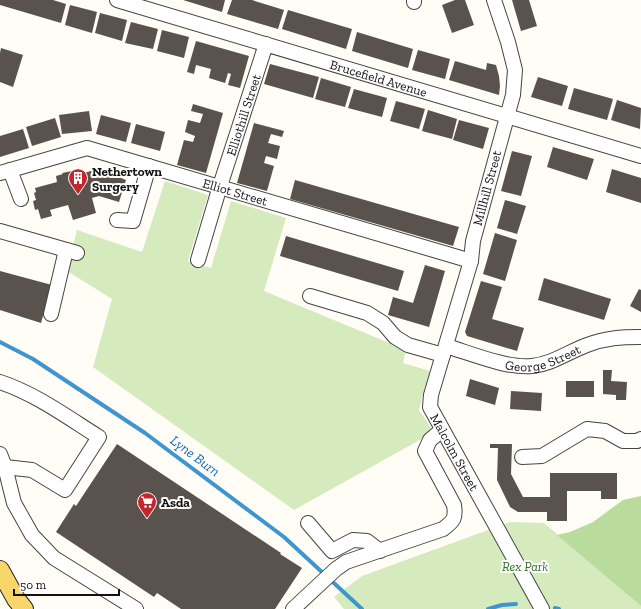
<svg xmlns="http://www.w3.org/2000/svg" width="641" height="609" viewBox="0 0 641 609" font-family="'Zilla Slab',serif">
<rect width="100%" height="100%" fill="#fffdf5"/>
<path fill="#d5ebbd" d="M165,181l43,14 -20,66 23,7 20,-67 55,17 -22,73 142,59 -3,13 27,8 -6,19 -5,20 15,22 -140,78 -201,-143 19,-68 -45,-28 10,-41 65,22z
M510,522l34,1 97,83v3h-297l-10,-12 28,-21z"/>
<path fill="#b9dc9c" d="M641,496v110l-84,-71 13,-3 23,-10 30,-22z"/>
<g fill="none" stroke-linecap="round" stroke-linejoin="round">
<path stroke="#3f96cf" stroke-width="4" d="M0,342l33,17 112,74 139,104 78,72
M555,608l4,1
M488,609l14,-4 14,-1"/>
</g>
<path fill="#5a524d" d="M0,0h53l13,4 -5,19 -61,-18z
M183,0h42l-3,12z
M232,0h20l32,10 -6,19 -51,-15z
M455,0h10l9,25 -22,8 -10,-28z
M512,0h17l8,26 -16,5z
M70,5l27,7 -5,21 -27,-8z
M288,10l64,19 -6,20 -64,-20z
M100,13l27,7 -5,21 -27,-8z
M131,22l27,7 -5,20 -28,-6z
M162,30l27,7 -5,21 -27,-7z
M357,32l56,17 -5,19 -56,-17z
M196,41l53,15 -9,32 -12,-3 3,-11 -3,-1 -3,10 -16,-5 2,-9 -15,-4 -2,9 -7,-2z
M1,48l22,7 -10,32 -13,-5v-29z
M418,50l32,9 -5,20 -33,-9z
M455,61l31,9 1,-7 9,2 3,11 1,10 -1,9 -50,-15z
M270,64l49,13 -6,21 -49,-14z
M538,77l30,9 -6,20 -31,-9z
M321,78l30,9 -6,20 -30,-8z
M574,88l39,11 -6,21 -39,-11z
M354,89l33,9 -5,19 -34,-9z
M617,100l24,8 -1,21 -29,-9z
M396,101l29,8 -6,20 -29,-8z
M193,104l30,9 -17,60 -29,-8 7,-25 9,2 2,-6 -10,-4 3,-12 12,3 3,-9 -12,-3z
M428,110l29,9 -5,20 -30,-8z
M89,111l3,20 -30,3 -3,-19z
M101,115l30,8 -5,19 -30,-8z
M55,118l6,19 -29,9 -6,-19z
M459,120l30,8 -6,21 -30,-9z
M254,123l30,8 -2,6 -11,-3 -3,9 12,3 -3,13 -11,-3 -2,7 10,3 -7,25 -30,-8z
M136,124l29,8 -5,19 -29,-8z
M23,129l6,19 -29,9v-21z
M553,147l41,12 -7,21 -40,-13z
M512,151l20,5 -11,40 -20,-5z
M612,169l29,9v25l-35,-11z
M77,170l1,5 16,-5 18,6 1,-3 9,3 -1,2 5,2 -7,22 -20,-6 -7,2 4,15 -23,7 -5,-15 -18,5 2,6 -11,3 -3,-10 -3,1 -2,-9 3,-1 -2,-7 2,-1 -1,-4 22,-6 -1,-6 7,-2 -1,-1z
M295,180l164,47 -6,19 -163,-47z
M505,200l21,6 -9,28 -20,-6z
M495,233l22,7 -12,41 -22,-7z
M286,236l118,35 -6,20 -118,-35z
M425,265l20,6 -16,56 -41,-12 5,-18 20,6z
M0,271l52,14 -11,38 -41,-13z
M544,278l67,21 -7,21 -66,-20z
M481,281l21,6 -10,32 32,9 -7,23 -50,-15 -2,-4z
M639,289l2,1v22l-11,-6z
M603,370h9l-1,11 16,1 -1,18h-10v-5l-13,-1z
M470,379l29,9 -4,17 -29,-9z
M566,381h28v16h-28z
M511,391l31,2 -1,18 -31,-2z
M117,444l164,109 -1,1 22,14 -27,41h-94l-24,-16 -3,4 -98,-65 18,-28 2,2z
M490,444h22l-1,30 12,23h27v-24h67v26h-16v-8h-34v30h-20v-9h-29l-8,-5 -13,-27 1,-32h-8z"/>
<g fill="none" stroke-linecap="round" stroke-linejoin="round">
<defs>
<g id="minor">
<path id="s1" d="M117,0l524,156"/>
<path id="s2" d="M494,0l14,42 7,28 -2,25 -40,146 -2,20 -40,134 -1,12 112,202"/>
<path d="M414,2v-2"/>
<path d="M10,170l11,29"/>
<path id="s3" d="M0,173l87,-25 384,113"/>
<path d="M117,220l16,1 16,-55"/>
<path d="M0,231l77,22"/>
<path id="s4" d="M198,260l22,-74 46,-142"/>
<path d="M310,296l57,17 16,10 12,14 13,8 35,10"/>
<path d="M51,314l15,-64"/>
<path id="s5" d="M446,346c24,7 62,23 86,20 20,-2 36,-14 55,-21 18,-7 34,-8 54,-8"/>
<path d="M0,382c36,12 67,35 99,55l-34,53 -33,-20 -27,-3"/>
<path d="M0,454l5,13 9,36 18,32 22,23 82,51"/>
<path d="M522,457l20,-1 45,-27 18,2 18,10h14l4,-2"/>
<path d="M308,523l24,28 21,-11 14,1 13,10"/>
<path d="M293,609l43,-40 10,-7 97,-33c11,-8 13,-11 11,-24l-29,-54 5,-11 12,-10"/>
</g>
<path id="major" d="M0,570l16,29 8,10"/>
</defs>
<use href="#minor" stroke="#444" stroke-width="16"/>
<use href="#major" stroke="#222" stroke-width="20"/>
<use href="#minor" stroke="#fff" stroke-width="14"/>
<use href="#major" stroke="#f9d66b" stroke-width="18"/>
</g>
<defs>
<symbol id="building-pin" viewBox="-11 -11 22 30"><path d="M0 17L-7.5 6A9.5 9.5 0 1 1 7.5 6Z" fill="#c4262e" stroke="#fff"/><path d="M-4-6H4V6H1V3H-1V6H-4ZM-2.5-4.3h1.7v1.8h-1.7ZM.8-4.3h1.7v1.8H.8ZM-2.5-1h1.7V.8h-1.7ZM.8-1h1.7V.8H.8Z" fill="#fff"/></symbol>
<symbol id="supermarket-pin" viewBox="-11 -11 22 30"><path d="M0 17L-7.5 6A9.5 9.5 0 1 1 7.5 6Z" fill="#c4262e" stroke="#fff"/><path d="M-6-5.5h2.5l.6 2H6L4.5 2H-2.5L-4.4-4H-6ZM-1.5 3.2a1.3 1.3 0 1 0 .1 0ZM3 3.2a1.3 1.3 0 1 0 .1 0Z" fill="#fff"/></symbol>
</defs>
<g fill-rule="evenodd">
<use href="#building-pin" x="67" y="167" width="22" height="30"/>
<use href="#supermarket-pin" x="136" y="491" width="22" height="30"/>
</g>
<g text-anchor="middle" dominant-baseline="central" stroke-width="4" stroke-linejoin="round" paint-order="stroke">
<g font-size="13" fill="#111" stroke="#fff">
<text stroke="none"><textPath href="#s1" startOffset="273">Brucefield Avenue</textPath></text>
<text stroke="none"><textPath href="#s4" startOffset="152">Elliothill Street</textPath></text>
<text transform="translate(487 188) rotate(-75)">Millhill Street</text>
<text stroke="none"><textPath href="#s3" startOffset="245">Elliot Street</textPath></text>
<text stroke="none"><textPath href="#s5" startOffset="101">George Street</textPath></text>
<text stroke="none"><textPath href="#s2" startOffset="473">Malcolm Street</textPath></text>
</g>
<g font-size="13" font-weight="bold" fill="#111" stroke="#fff" text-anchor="start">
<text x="92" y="171">Nethertown<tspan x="92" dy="15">Surgery</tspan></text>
<text x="161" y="502">Asda</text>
</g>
<g font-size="13" font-style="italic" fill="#2f6b1f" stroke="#fff">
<text x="525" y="566">Rex Park</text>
</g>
<g font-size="14" font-style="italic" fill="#1768a6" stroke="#fff">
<text transform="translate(195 456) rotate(37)">Lyne Burn</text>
</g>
</g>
<path d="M14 589v6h105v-6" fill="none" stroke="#111111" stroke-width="2"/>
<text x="20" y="589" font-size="12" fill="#111111" stroke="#ffffff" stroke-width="3" paint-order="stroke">50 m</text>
</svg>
